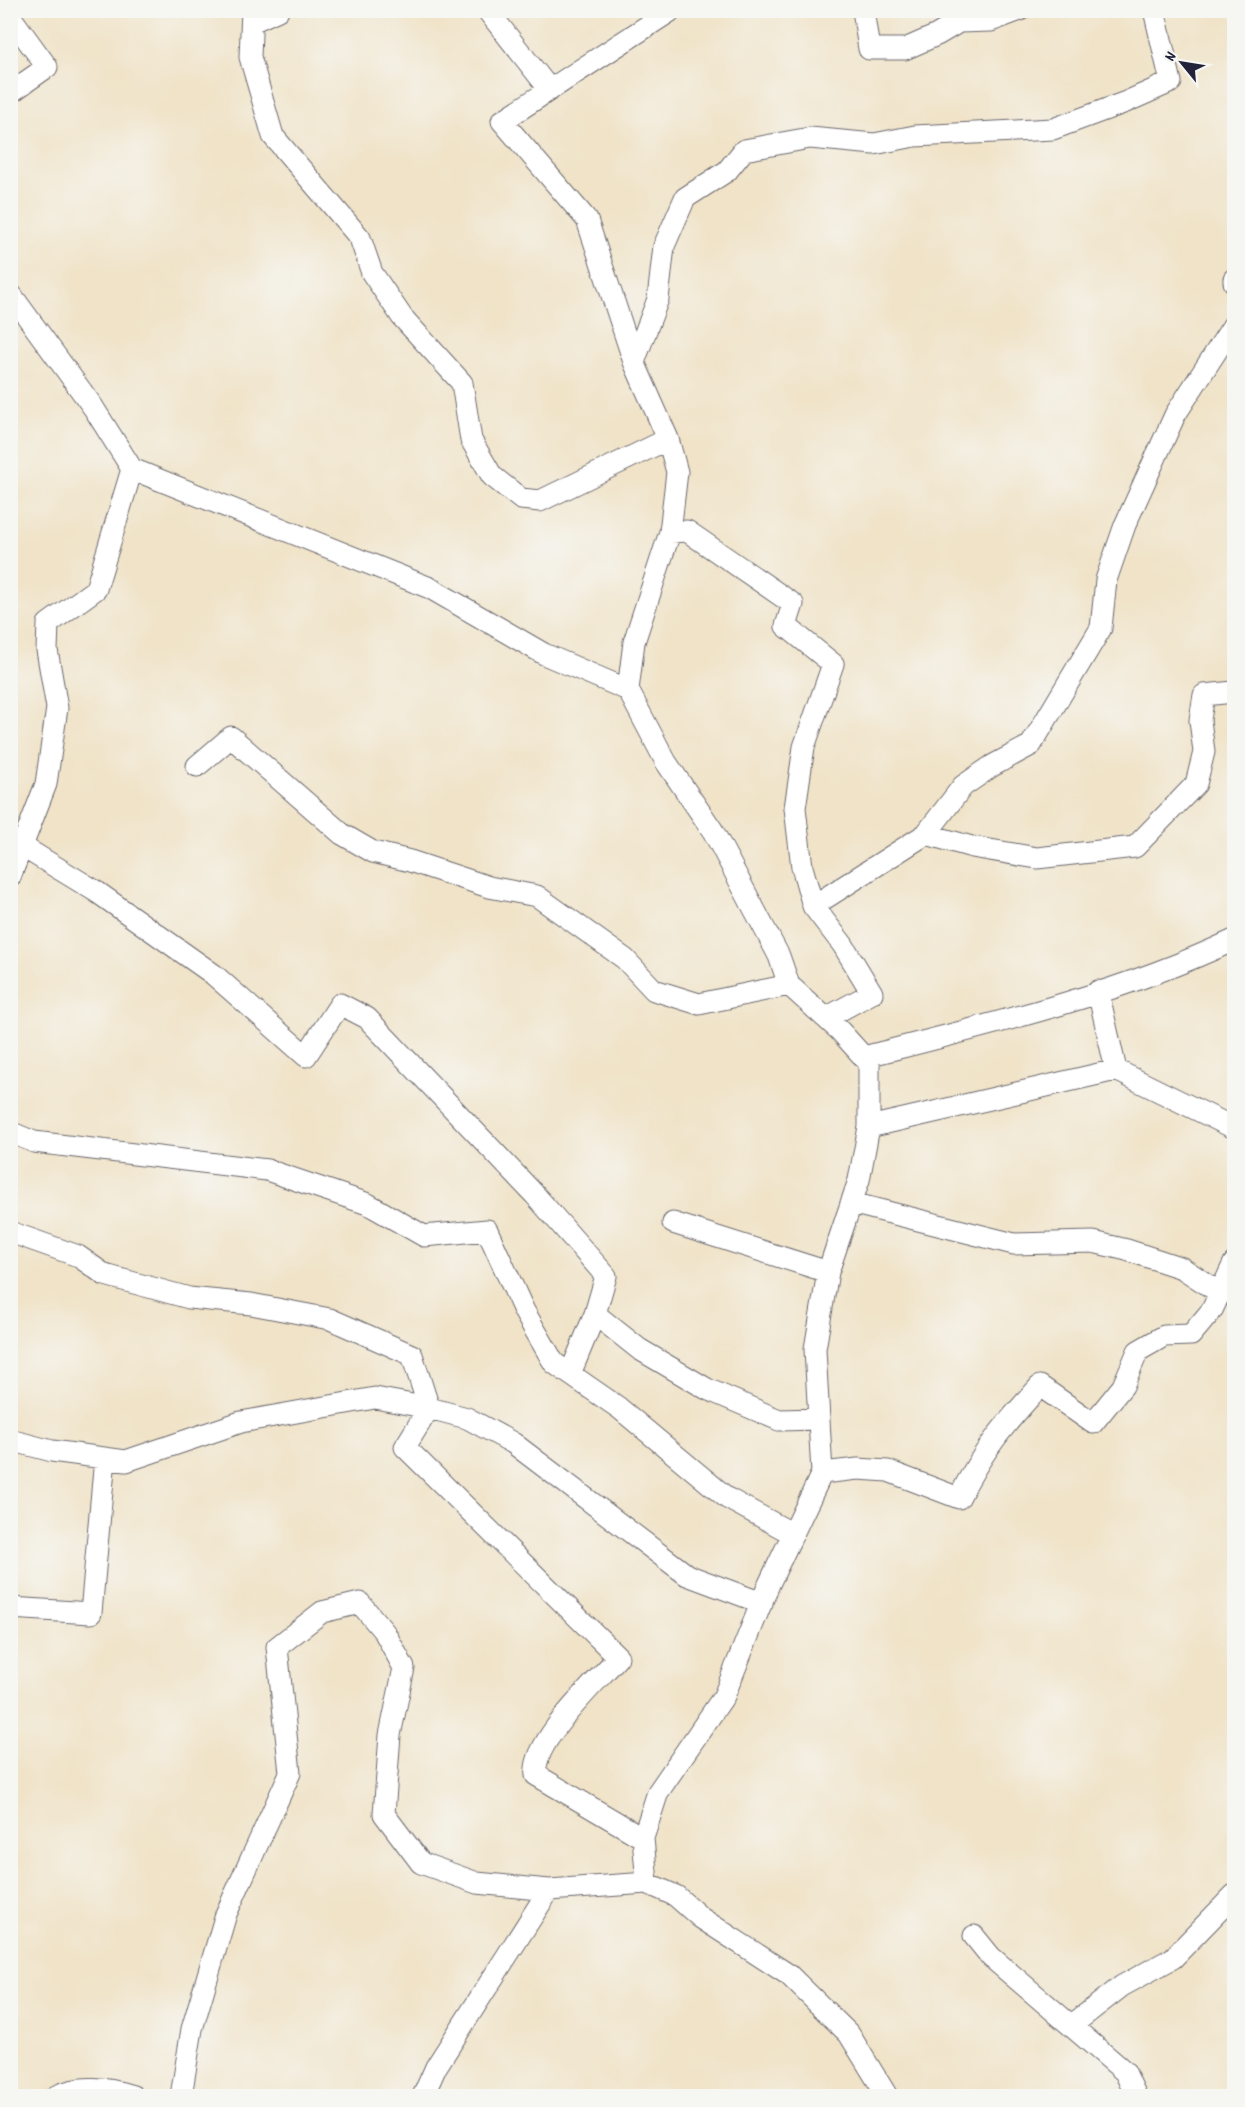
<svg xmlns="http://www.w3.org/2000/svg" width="1245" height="2107" viewBox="0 0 1245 2107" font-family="Dekko,sans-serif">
<rect width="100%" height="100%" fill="#f6f6f2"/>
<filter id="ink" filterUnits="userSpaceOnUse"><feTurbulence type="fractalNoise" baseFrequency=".0167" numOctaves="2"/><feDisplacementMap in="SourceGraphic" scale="12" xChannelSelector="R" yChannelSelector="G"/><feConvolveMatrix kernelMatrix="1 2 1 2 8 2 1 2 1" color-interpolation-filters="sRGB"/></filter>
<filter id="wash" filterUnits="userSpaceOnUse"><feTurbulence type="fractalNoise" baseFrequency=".008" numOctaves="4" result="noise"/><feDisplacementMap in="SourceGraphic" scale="24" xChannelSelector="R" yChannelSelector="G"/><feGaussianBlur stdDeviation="1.35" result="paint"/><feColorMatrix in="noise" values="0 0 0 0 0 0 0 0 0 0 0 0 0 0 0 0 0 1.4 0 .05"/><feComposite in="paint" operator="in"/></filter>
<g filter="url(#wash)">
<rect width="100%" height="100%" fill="#f0e3c8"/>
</g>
<g filter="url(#ink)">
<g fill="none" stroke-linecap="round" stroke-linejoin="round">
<defs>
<path id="street" d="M252,10l-2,47 23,79 87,102 12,35 30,44 60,66 9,57 21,36 29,23 19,2 128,-62 9,33 -7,60 -36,110 -6,48 38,72 47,69 66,125 10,29 51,46 29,32v64l-10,53 -31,92 -13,77 7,124 -53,111 -45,112 -66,96 -15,46 4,45 29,13 25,22 88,57 60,59 38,62
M487,10l63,80
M863,10l6,39h36l32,-14 22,-13 32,-1 29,-11
M10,16l37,51 -37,26
M252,22l26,-12
M1234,279v3
M10,293l83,114 39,62 298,119 114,66 84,36
M634,362l24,-63 6,-53 21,-48 42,-27 17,-21 66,-12 64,6 41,-8 138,-7 73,-27 45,-20 -17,-72
M668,439l-34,-77 -47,-142 -85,-99 170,-111
M670,532l17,-1 106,73 -7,22 47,38 -29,83 -9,61 7,59 11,39 30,39 29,48 -46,25
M197,766l34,-29 111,97 31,18 37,9 79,26 48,9 88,63 29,31 45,14 90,-19
M926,834l46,13 65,11 98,-11 61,-63 8,-32 -4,-32 4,-25 30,-3
M10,839l87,53 116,82 93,82 34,-52 27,14 168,177 71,81 -11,38
M10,877l36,-93 11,-76 -10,-58 1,-26 48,-35 36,-120
M813,906l113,-72 37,-48 29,-20 39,-21 70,-117 5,-48 19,-55 50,-110 59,-91
M1098,991l18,79
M863,1057c126,-32 254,-62 371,-117
M869,1127l247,-57 118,58
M10,1132l24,10 233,28 101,34 56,32 63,-6 37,81 30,52 65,45 108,90 66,36
M851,1203l163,41 79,-2 34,8 55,18 38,25
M673,1223l155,49
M10,1232l68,24 27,19 84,23 62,6 79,15 82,36 17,53 38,10 46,25 174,132 75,28
M570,1374l25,-60 44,35 68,40 72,31 39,-1
M10,1440l42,11 74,10 115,-39 134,-24 54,10 -24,39 213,210c-22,26 -87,85 -82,118l107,63
M822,1473l36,-4 30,2 71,27c23,-47 46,-74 81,-112l53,37 30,-37 15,-35 26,-15 27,-1 21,-25 22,-47
M10,1608l81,5 14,-155
M974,1936l17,21 134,115 11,24
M1072,2025l50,-39 51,-28 61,-63
M56,2096c25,-12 51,-8 77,0
M181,2096l11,-67 34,-115 64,-141 -13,-126 45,-35 38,-9 25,30 19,35 -14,67 -6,79 37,49 56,20 72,7 98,-7
M423,2096l13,-29 113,-177"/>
</defs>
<use href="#street" stroke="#6a666c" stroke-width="23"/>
<use href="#street" stroke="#fff" stroke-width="21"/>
</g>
</g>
<rect width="1245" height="2107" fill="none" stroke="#f6f6f2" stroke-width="36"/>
<g transform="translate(1182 63) rotate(300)" stroke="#f6f6f2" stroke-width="4.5" paint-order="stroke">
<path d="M0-4.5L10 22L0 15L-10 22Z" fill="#22223b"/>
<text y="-9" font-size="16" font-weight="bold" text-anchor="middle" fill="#22223b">N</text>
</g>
</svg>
